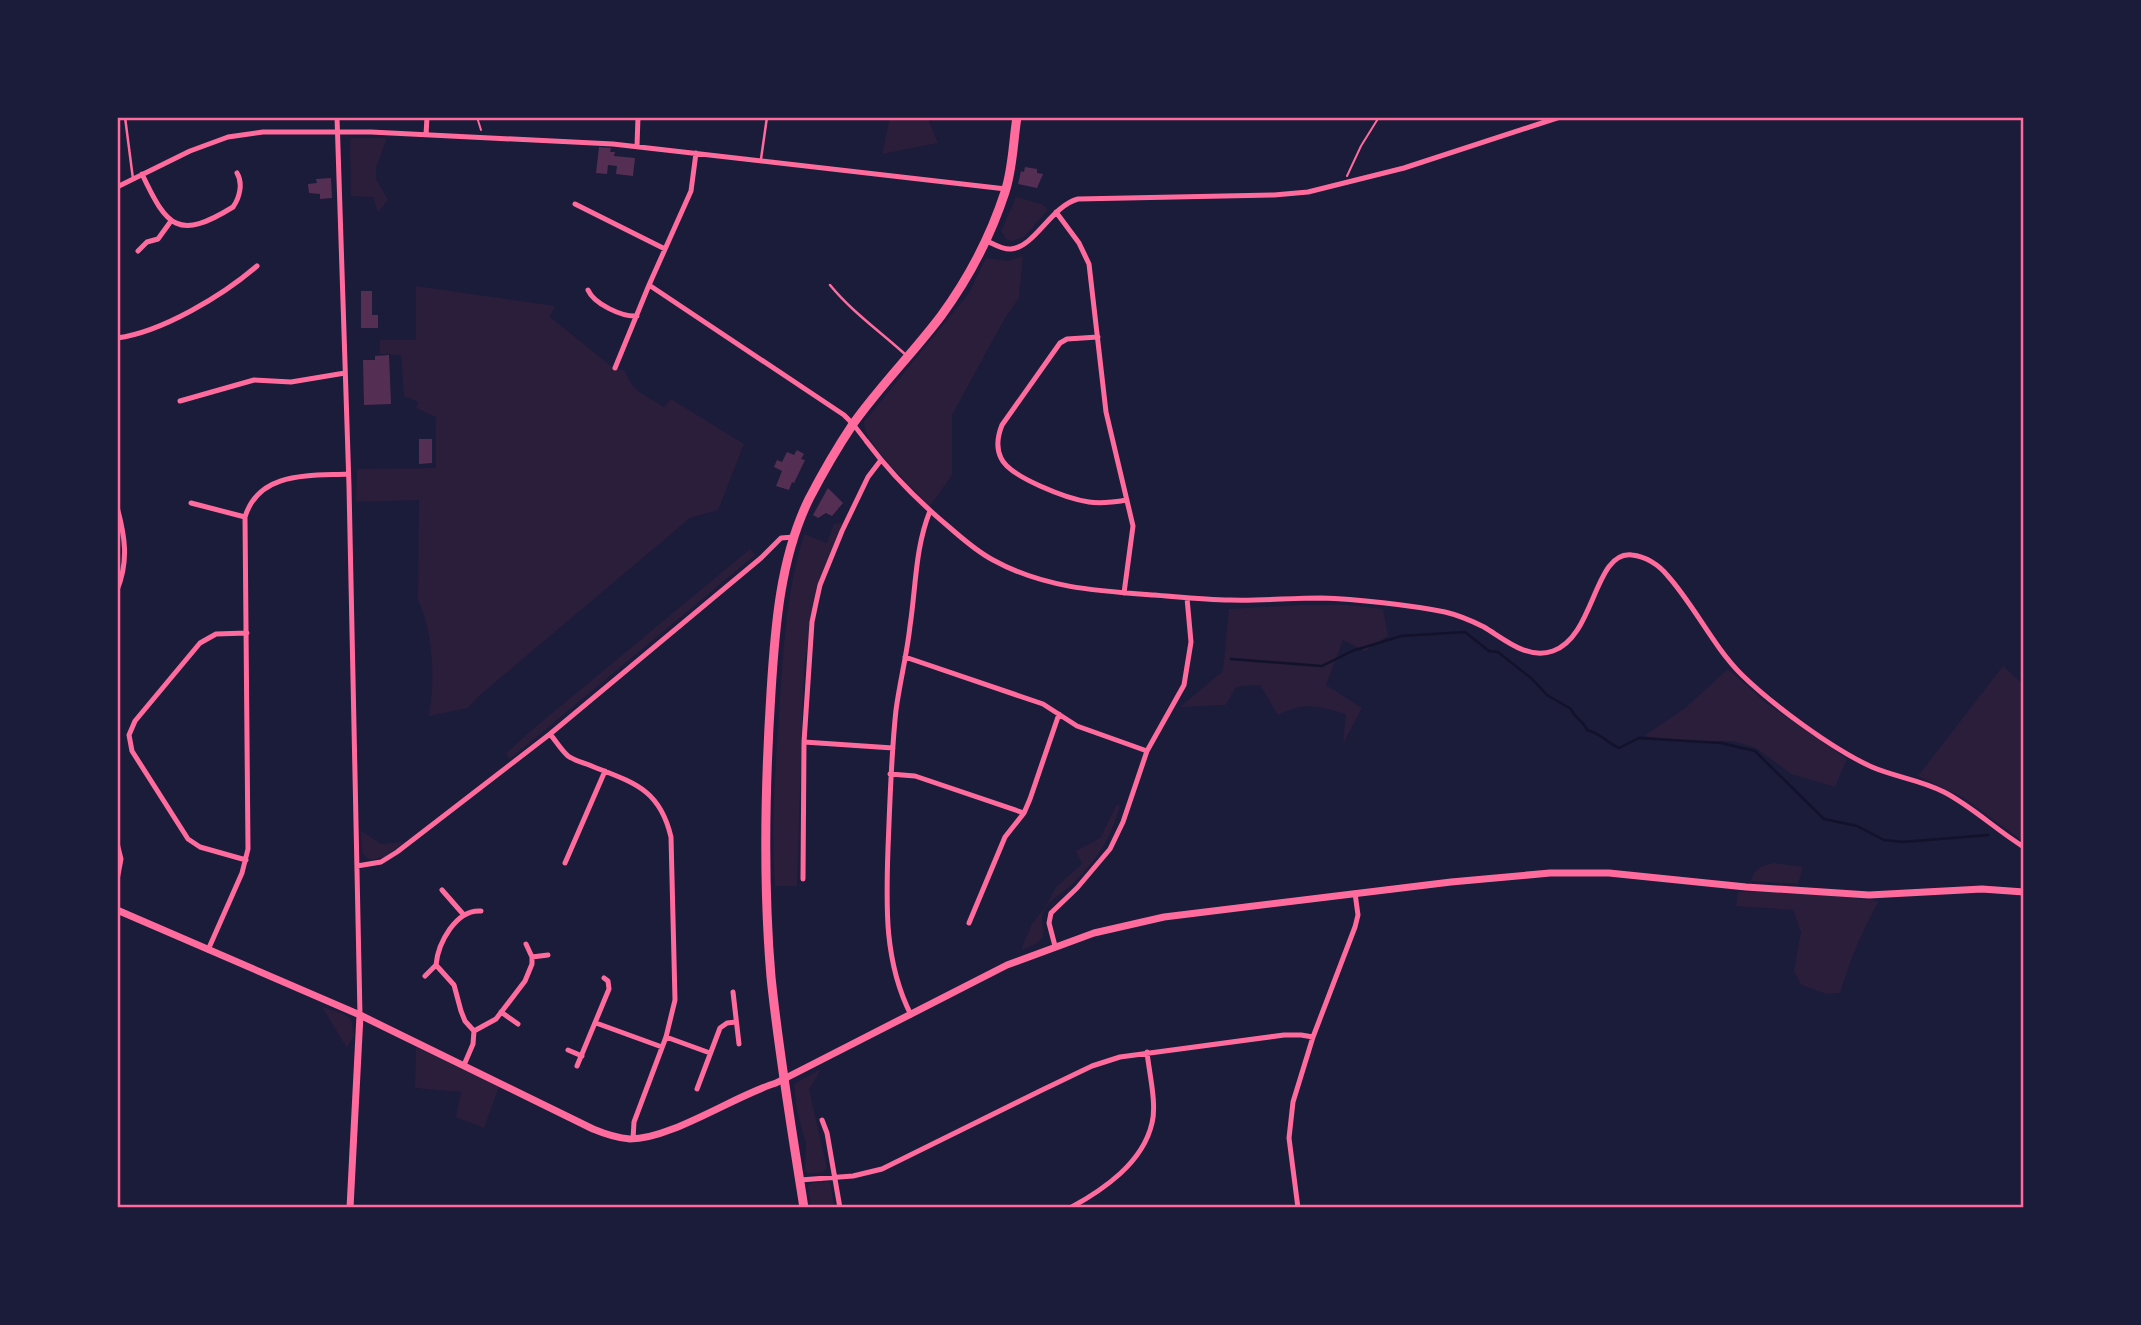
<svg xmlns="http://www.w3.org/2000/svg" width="2141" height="1325" viewBox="0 0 2141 1325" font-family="Lora,serif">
<rect width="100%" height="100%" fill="#1b1b3a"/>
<path fill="#2a1e3b" d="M890,117h37l11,26 -56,11z
M352,138h35l-11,30v11l12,21 -10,12 -5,-15 -22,-1 -1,-57z
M1016,197l26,7 6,6 -24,27 -12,4 -6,-2 -5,-8z
M1023,256l-4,42 -14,20 -53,97v60l-22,31c-16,-17 -66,-62 -66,-84l105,-129 17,-35 22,3z
M416,286l139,20 -5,11 61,49 14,5c6,20 22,25 39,36l7,-8 73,45 -26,66 -28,8 -211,178 -11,12 -39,8c6,-37 5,-81 -11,-116l1,-100 -63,2 1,-33 79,-1v-51l-20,-9 2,-6 -14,-6 -3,-41 -21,-1v-14h36z
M842,523l-25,65 -13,78 -7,220h-22c-4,-57 0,-116 4,-172 4,-61 7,-122 25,-180l23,9 7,-19z
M750,549l5,6 -245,204 -4,-5 21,-20z
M1301,605h47l35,4 5,27 -23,15 -22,-11 -17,45 36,23 -19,36 3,-30c-29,-8 -40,-13 -68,1l-18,-30 -24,2 -10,18 -46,2 43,-36 6,-62z
M2003,666l21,19v157l-60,-44 -46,-22z
M1728,669l38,34 81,56 -12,28 -44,-13 -35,-26 -23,-7h-57l-32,-5 40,-27z
M1120,805c-9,35 -25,58 -51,82 -7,6 -16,11 -21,18 -18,20 15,31 -27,45l11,-26 14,-18 10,-19 26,-23 -6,-13 24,-13 16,-32z
M361,831l20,13 23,-2 -19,15 -15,3 -8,-7z
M1775,863l28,4 -5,17 -47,-3c3,-13 11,-16 24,-18z
M1738,892h58l83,9c-17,29 -29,60 -39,92l-13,1 -26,-9 -7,-14 7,-39 -8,-22 -57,-4z
M322,1007l22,7 7,5 3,16 -7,13z
M416,1047l83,40 -15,41 -28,-11 5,-25 -46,-4z
M821,1069l-12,21 18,78 -4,4 -14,2 -4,-3 1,-27 -9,-33 -3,-27z
M830,1181l4,27h-23l-3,-22 4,-3z"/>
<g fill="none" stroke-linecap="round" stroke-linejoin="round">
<path stroke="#12122b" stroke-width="2.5" d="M1231,659l91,7 30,-15 49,-15 64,-4 24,19 9,1 34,27 15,16 24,14c4,10 13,12 16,21 16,4 18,12 32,18l20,-10 82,5 34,8 69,68 33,7 27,14 19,2 85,-7"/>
</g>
<path fill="#542f53" d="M599,147l12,1 -1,4h5l-1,4 21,2 -2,18 -17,-2 1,-8 -9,-1 -1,9 -11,-1z
M1025,167l12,2v4l6,1 -6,14 -19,-4 3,-13 3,1z
M331,178l1,20 -12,1v-5l-11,-1 -1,-9 9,-1 -1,-4z
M361,291h11v24h6v13h-17z
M389,355l2,49 -27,1 -1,-45h12v-4z
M419,439h13v24l-13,1z
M797,450l7,4 -3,5 4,1 -11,23 -2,-1 -3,8 -13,-4 6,-15 -8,-4 3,-7 5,2 5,-10 7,3z
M828,488l15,15 -11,13 -6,-3 -8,5 -5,-3z"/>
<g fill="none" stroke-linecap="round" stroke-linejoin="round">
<path stroke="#ff6b9d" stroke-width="2" d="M477,117l4,13
M1347,176l14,-30 18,-29"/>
<path stroke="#ff6b9d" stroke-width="2.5" d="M125,117l8,62
M761,159l6,-42
M830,285c22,27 51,47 77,71"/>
<path stroke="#ff6b9d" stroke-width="4.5" d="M853,424l14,18"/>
<path stroke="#ff6b9d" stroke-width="5" d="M337,117l12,369 11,529
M426,135l1,-18
M637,146l1,-29
M142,174c25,53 36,67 91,33 7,-10 10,-24 4,-34
M117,187l73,-36 38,-14 35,-5h108l242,12 393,45
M575,204l90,45
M1056,212l23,31 10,21 17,148 27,114 -9,67
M985,240c7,3 18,10 26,9 24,-2 40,-43 67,-50l196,-4 34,-3 96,-24 156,-51
M138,251l9,-9 11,-3 13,-18
M649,285l195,130 9,9
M588,290c6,14 34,27 49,26
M1098,337l-31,2 -7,4 -58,82c-4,10 -6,23 -1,33 8,19 67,41 88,44 12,2 26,0 38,-2
M117,338c45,-6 105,-42 140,-72
M615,368l34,-83 42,-94 5,-38
M180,401l74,-21 37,2 54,-9
M867,442c24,32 51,59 82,85 14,12 27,24 44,33 51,28 104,31 161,35 25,2 51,5 76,5 30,1 60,-2 91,-2 35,1 89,7 124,14 13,3 27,9 39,15 20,12 43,33 69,24 42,-14 41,-101 79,-96 13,1 27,10 35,20 28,31 45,70 75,100 31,30 90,74 130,92 23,10 49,13 72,25 29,15 52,38 80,55
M191,503l54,14
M117,507c8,29 12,54 0,83
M905,657l138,47 34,22 70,25
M550,734c6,7 11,16 18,22 7,5 17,7 26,11 41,16 66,23 77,70l4,163 -9,37 -32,85 -1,17
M804,742l89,6
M890,774l25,2 109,37
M117,843l4,16 -4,21
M246,860l-46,-13 -12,-8 -56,-88 -3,-16 6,-14 65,-78 16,-9 31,-1
M565,863l40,-92
M357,866l24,-4 16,-10 153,-118 211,-176 20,-20 13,-1
M803,879l1,-137 8,-120 4,-19 4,-18 22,-54 26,-54 13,-17
M442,890l21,24
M969,923l36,-86 19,-24 6,-14 29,-85
M1055,946l-6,-23 2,-10 26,-25 33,-39 13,-27 24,-71 37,-66 7,-43 -4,-44
M208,950l34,-77 6,-24 -3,-332c14,-46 64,-41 103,-43
M532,957l16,-2
M425,976l11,-11
M733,992l6,52
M501,1012l17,12
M911,1015c-27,-53 -25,-109 -23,-167 2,-46 3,-92 8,-138 4,-29 11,-56 14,-84 6,-39 5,-78 20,-115
M596,1023l66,24
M474,1031l22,-12 29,-38 7,-17v-7l-6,-13
M666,1037l44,16
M568,1050l14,6
M464,1065l9,-21 1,-13 -9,-10 -4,-10 -7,-26 -18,-20c2,-22 20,-56 45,-54
M577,1066l32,-77 -1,-8 -4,-3
M697,1089l23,-61 7,-5 9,-1
M822,1120l5,13 13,75
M800,1180l53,-4 29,-7 158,-78 52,-25 28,-9 164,-22h17l12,2
M1070,1208c33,-18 73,-45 82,-85 5,-19 -3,-51 -5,-71
M1298,1208l-9,-70 4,-36 20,-65 42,-110 3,-12 -3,-22"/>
<path stroke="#ff6b9d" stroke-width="7" d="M117,910l243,105 233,114c12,5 24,9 37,10 41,0 104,-43 146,-56l231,-118 87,-32 70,-16 287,-35 99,-9h59l137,14 123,8 113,-6 42,3
M350,1208l10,-193"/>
<path stroke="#ff6b9d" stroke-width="9" d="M804,1208c-12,-77 -25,-153 -33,-231 -8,-93 -6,-191 0,-285 4,-64 9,-134 38,-193 13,-25 28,-51 44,-75 27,-38 60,-71 88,-108 27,-37 50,-81 64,-124 8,-24 8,-50 12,-75"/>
</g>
<rect width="2141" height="1325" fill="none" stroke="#1b1b3a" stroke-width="238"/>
<rect x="119" y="119" width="1903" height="1087" fill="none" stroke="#ff6b9d" stroke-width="2.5"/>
</svg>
